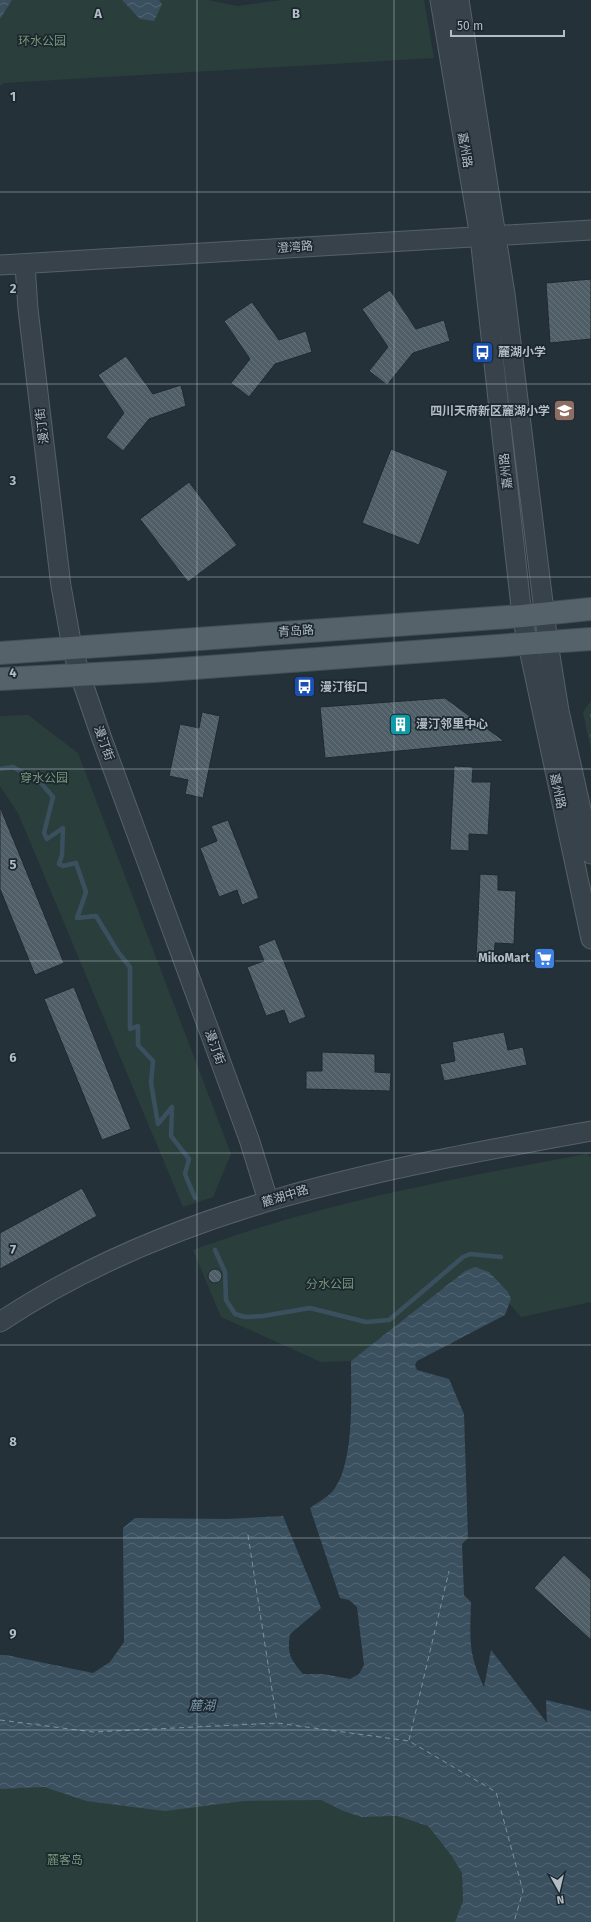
<svg xmlns="http://www.w3.org/2000/svg" width="591" height="1922" viewBox="0 0 591 1922" font-family="'Fira Sans','Noto Sans SC',sans-serif">
<defs>
<pattern id="grass-tufts" width="24" height="20" patternUnits="userSpaceOnUse"><rect width="24" height="20" fill="#2a3f3c"/><path d="M3 7l-1-3M5 7V3M7 7l1-3M15 17l-1-3M17 17v-4M19 17l1-3" fill="none" stroke="#465957"/></pattern>
<pattern id="water-waves" width="16" height="10" patternUnits="userSpaceOnUse"><rect width="16" height="10" fill="#3a505f"/><path d="M0 5q4-4 8 0t8 0" fill="none" stroke="#546774"/></pattern>
<pattern id="building-back-hatch" width="6" height="6" patternUnits="userSpaceOnUse"><rect width="6" height="6" fill="#505e67"/><path d="M-1 5l2 2M0 0l6 6M5-1l2 2" fill="none" stroke="#67737b"/></pattern>
</defs>
<rect width="100%" height="100%" fill="#253139"/>
<path fill="url(#grass-tufts)" d="M591,701v49l-8,-38z"/>
<path fill="#2a3f3c" d="M0,0h208l29,6 46,-6h141l10,58 -430,25 -4,3z
M28,715l50,38 153,401 -18,43 -30,10 -165,-394 -18,-27v-70z
M586,1154l5,3v145l-70,15 -32,-37 -24,-9 -114,90 -30,1 -100,-45 -28,-67c128,-47 260,-71 393,-96z
M6,1787h38l42,14 235,-1 22,11 18,6 36,-1 31,10 23,29 11,18 1,28 -8,21h-455v-133z"/>
<path fill="url(#water-waves)" d="M0,0h12l-12,19z
M122,0h37l3,4 -8,17 -14,-2z
M475,1267l14,5 19,20 3,7 -6,16 -88,46 -2,4 2,5 32,9 15,35 4,124 -6,6 2,51 7,7c-1,37 -3,51 13,85l7,-37 56,73 -1,-23 45,11v211h-136l8,-21 -1,-28 -11,-18 -23,-29 -31,-10 -36,1 -18,-6 -22,-11 -78,1 -78,10 -79,-10 -42,-14 -44,2v-134h6l87,18 17,-11 14,-20 -1,-114 12,-10 92,1 56,-3 38,92 -31,26c-3,20 0,25 13,40h20l27,5 9,-5 5,-9 -7,-58 -8,-7 -9,-2 -30,-90c7,-5 16,-10 22,-16 23,-26 19,-97 19,-131l114,-90z"/>
<g fill="none" stroke-linecap="round" stroke-linejoin="round">
<path stroke="#3a505f" stroke-width="4.5" d="M0,769l13,-2 28,16 12,14 -9,36 3,6 16,-11 -1,27 -3,9 4,2 13,-3 10,29 -9,26 19,-2 22,36 12,15v62l8,-3v19l15,16 -2,22 7,41 14,-17 -1,29 18,23 -4,15 10,24
M215,1250l10,22 1,28 9,14 10,3 18,-1 47,-8 56,14 23,-2 74,-63 7,-3 31,3"/>
<path stroke="#7693a6" stroke-width="1" stroke-dasharray="5 4" stroke-linecap="butt" d="M248,1535l29,187
M0,1720l93,12 184,-9 132,18 87,51 27,99 -9,31
M409,1740l40,-169"/>
</g>
<path fill="url(#building-back-hatch)" stroke="#1f2931" d="M591,279v60l-41,4 -4,-60z
M390,290l26,39 28,-9 6,21 -37,12 -26,32 -18,-14 19,-24 -26,-38z
M252,302l27,38 27,-9 6,21 -37,12 -26,33 -18,-14 19,-24 -26,-38z
M126,356l27,38 28,-9 5,21 -37,13 -26,32 -17,-14 18,-24 -26,-38z
M391,449l57,22 -29,74 -57,-22z
M189,482l48,63 -49,37 -48,-63z
M445,698l59,43 -179,17 -5,-51z
M202,712l18,4 -17,82 -18,-4 3,-14 -19,-4 11,-52 19,4z
M454,766l19,1 -1,15h19l-3,53 -19,-1v17l-19,-1z
M0,807l64,156 -29,12 -35,-86z
M228,820l31,78 -17,7 -5,-15 -18,7 -19,-49 17,-7 -6,-15z
M480,874l18,1v15l18,1 -2,53 -19,-1 -1,16 -18,-1z
M275,939l31,78 -17,7 -5,-14 -18,6 -19,-49 17,-6 -6,-15z
M74,987l57,142 -29,11 -58,-141z
M504,1032l4,18 15,-3 4,18 -83,16 -4,-17 15,-3 -3,-19z
M322,1052l53,2v18l16,1 -1,18 -84,-2v-18h16z
M82,1188l15,28 -97,53v-36z
M208 1276a7 7 0 1 1 14 0a7 7 0 1 1-14 0Z
M564,1555l27,25v60l-57,-52z"/>
<g fill="none" stroke-linecap="round" stroke-linejoin="round">
<defs>
<path id="minor" d="M440,0l40,237 42,379 69,323
M459,0l46,294 43,349 11,68 32,143
M0,265l591,-35
M25,265l3,44 33,277 11,61 8,28 22,64 147,400 19,61
M0,1322c176,-117 387,-154 591,-191"/>
<path id="major" d="M0,653l522,-37 69,-7
M0,679l153,-8 438,-32"/>
</defs>
<use href="#minor" stroke="#566068" stroke-width="21"/>
<use href="#major" stroke="#444e56" stroke-width="24"/>
<use href="#minor" stroke="#38424a" stroke-width="19"/>
<use href="#major" stroke="#56626a" stroke-width="22"/>
</g>
<path fill="none" stroke="#b3bdc5" stroke-width="1" stroke-opacity="0.55" d="M197,0v1922M394,0v1922M0,192h591M0,384h591M0,577h591M0,769h591M0,961h591M0,1153h591M0,1345h591M0,1538h591M0,1730h591"/>
<defs>
<symbol id="bus-square" viewBox="-11 -11 22 22"><rect x="-9" y="-9" width="18" height="18" rx="4" fill="#1a4fb4" stroke="#1d272f"/><path d="M-5-6H5V4H4V6H2V4H-2V6H-4V4H-5ZM-3.5-4V0h7V-4ZM-3.5 1.2v1.5H-2V1.2ZM2 1.2v1.5H3.5V1.2Z" fill="#fff"/></symbol>
<symbol id="school-square" viewBox="-11 -11 22 22"><rect x="-9" y="-9" width="18" height="18" rx="4" fill="#8d6e63" stroke="#1d272f"/><path d="M0-5L7-2L0 1L-7-2ZM-4 1L0 2.5L4 1V4Q0 6-4 4Z" fill="#fff"/></symbol>
<symbol id="building-square" viewBox="-11 -11 22 22"><rect x="-9" y="-9" width="18" height="18" rx="4" fill="#0f9aa8" stroke="#1d272f"/><path d="M-4-6H4V6H1V3H-1V6H-4ZM-2.5-4.3h1.7v1.8h-1.7ZM.8-4.3h1.7v1.8H.8ZM-2.5-1h1.7V.8h-1.7ZM.8-1h1.7V.8H.8Z" fill="#fff"/></symbol>
<symbol id="supermarket-square" viewBox="-11 -11 22 22"><rect x="-9" y="-9" width="18" height="18" rx="4" fill="#3f7fe0" stroke="#1d272f"/><path d="M-6-5.5h2.5l.6 2H6L4.5 2H-2.5L-4.4-4H-6ZM-1.5 3.2a1.3 1.3 0 1 0 .1 0ZM3 3.2a1.3 1.3 0 1 0 .1 0Z" fill="#fff"/></symbol>
</defs>
<g fill-rule="evenodd">
<use href="#bus-square" x="470" y="340" width="25" height="25"/>
<use href="#school-square" x="552" y="398" width="25" height="25"/>
<use href="#bus-square" x="292" y="674" width="25" height="25"/>
<use href="#building-square" x="388" y="712" width="25" height="25"/>
<use href="#supermarket-square" x="532" y="946" width="25" height="25"/>
</g>
<g text-anchor="middle" dominant-baseline="central" stroke-width="3.5" stroke-linejoin="round" paint-order="stroke">
<g font-size="12" fill="#749976" stroke="#1d272f">
<text x="42" y="41">环水公园</text>
<text x="44" y="778">穿水公园</text>
<text x="330" y="1284">分水公园</text>
<text x="65" y="1860">麓客岛</text>
</g>
<g font-size="12" fill="#b3bdc5" stroke="#1d272f">
<text transform="translate(465 150) rotate(80)">嘉州路</text>
<text transform="translate(295 247) rotate(-4)">澄湾路</text>
<text transform="translate(42 426) rotate(-97)">漫汀街</text>
<text transform="translate(506 471) rotate(-96)">嘉州路</text>
<text transform="translate(296 631) rotate(-4)">青岛路</text>
<text transform="translate(104 743) rotate(70)">漫汀街</text>
<text transform="translate(558 791) rotate(78)">嘉州路</text>
<text transform="translate(215 1047) rotate(70)">漫汀街</text>
<text transform="translate(285 1196) rotate(-17)">麓湖中路</text>
</g>
<g font-size="12" font-weight="bold" fill="#b3bdc5" stroke="#1d272f" text-anchor="start">
<text x="498" y="352">麓湖小学</text>
<text x="550" y="411" text-anchor="end">四川天府新区麓湖小学</text>
<text x="320" y="687">漫汀街口</text>
<text x="416" y="724">漫汀邻里中心</text>
<text x="530" y="958" text-anchor="end">MikoMart</text>
</g>
<g font-size="13" font-style="italic" fill="#7693a6" stroke="#1d272f">
<text x="202" y="1705">麓湖</text>
</g>
</g>
<g font-size="13" text-anchor="middle" font-weight="bold" fill="#b3bdc5" stroke="#1d272f" stroke-width="3.5" stroke-linejoin="round" paint-order="stroke">
<text x="98" y="18">A</text>
<text x="296" y="18">B</text>
<text x="13" y="101">1</text>
<text x="13" y="293">2</text>
<text x="13" y="485">3</text>
<text x="13" y="677">4</text>
<text x="13" y="869">5</text>
<text x="13" y="1062">6</text>
<text x="13" y="1254">7</text>
<text x="13" y="1446">8</text>
<text x="13" y="1638">9</text>
</g>
<g transform="translate(559 1890) rotate(172)" stroke="#1d272f" stroke-width="3" paint-order="stroke">
<path d="M0-3L7 15L0 10L-7 15Z" fill="#b3bdc5"/>
<text y="-6" font-size="11" font-weight="bold" text-anchor="middle" fill="#b3bdc5">N</text>
</g>
<path d="M451 30v6h113v-6" fill="none" stroke="#b3bdc5" stroke-width="2"/>
<text x="457" y="30" font-size="12" fill="#b3bdc5" stroke="#1d272f" stroke-width="3" paint-order="stroke">50 m</text>
</svg>
